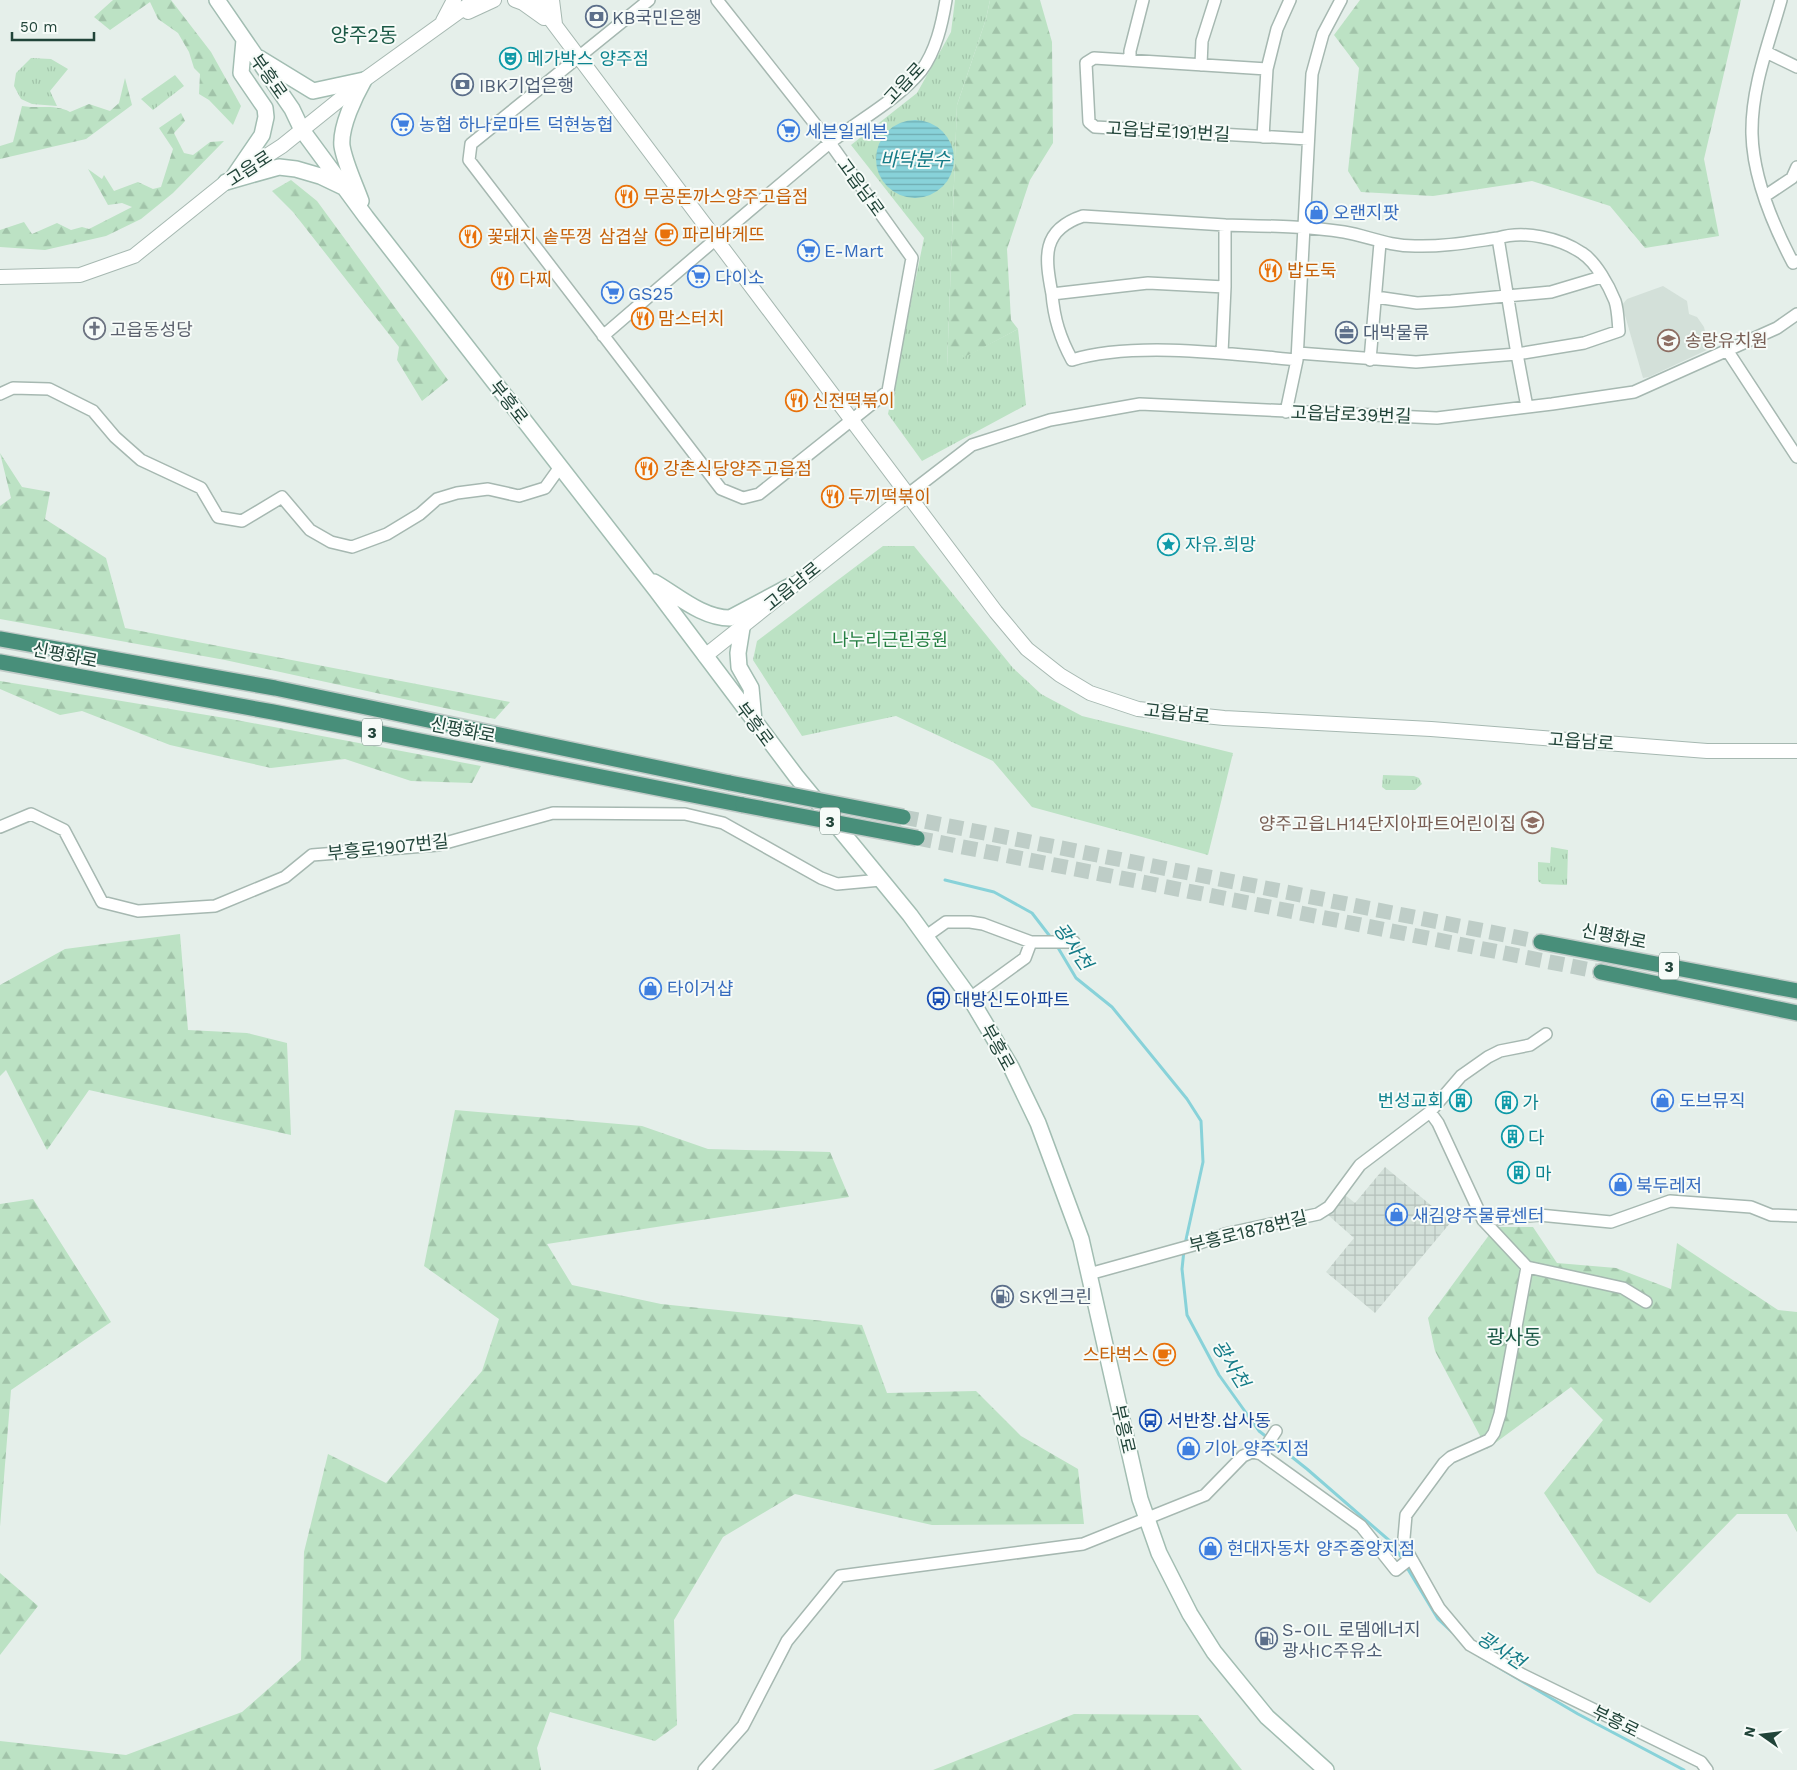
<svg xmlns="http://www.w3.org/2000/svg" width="1797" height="1770" viewBox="0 0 1797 1770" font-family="'Work Sans','Noto Sans KR',sans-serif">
<defs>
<pattern id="industrial-grid" width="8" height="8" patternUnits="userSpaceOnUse" patternTransform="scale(1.25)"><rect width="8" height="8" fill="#d3e0d9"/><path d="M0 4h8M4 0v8" fill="none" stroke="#b5c1bb"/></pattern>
<pattern id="forest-firs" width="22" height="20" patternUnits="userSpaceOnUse" patternTransform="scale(1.25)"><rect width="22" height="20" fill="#bce2c4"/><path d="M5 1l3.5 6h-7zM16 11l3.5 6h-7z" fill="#a1c3a9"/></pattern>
<pattern id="park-tufts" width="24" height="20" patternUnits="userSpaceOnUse" patternTransform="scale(1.25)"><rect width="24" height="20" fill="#bce2c4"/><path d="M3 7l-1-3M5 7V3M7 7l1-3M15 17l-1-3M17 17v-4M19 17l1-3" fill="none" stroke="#a1c3a9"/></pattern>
<pattern id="water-rules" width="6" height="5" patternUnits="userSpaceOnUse" patternTransform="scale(1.25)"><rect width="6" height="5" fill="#88d2d9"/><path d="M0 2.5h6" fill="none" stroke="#6facb1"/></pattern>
</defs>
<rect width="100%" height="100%" fill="#e5efea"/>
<path fill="#d3e0d9" d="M1663,286l24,15 2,13 8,3 7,10 5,22 -60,28 -6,1 -21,-73 5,-6z"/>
<path fill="url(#industrial-grid)" d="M1385,1167l66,55 -76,91 -49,-41 28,-34 -26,-23 17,-20 10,8z"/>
<path fill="url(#forest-firs)" d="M113,0h58l40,52 30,54 -8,19 -24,-25 -10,-6 1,-20 -6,-6 -5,-16 -11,-19 -20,-14 -8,-17 -40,28 -16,-13z
M990,0h50l12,42 1,101 -23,37 -23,69 4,71 7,9 -71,38 10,-262 29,-86z
M1360,0h381l-37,159 15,77 -74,12 -35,-42 -78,-25 -99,15 -72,-4 -13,-21 11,-103 -25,-33z
M125,78l7,27 -46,34 -86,20v-13l13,-4 9,-36c17,3 33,-2 48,6l19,-8 21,7 9,-8z
M181,113l4,8 -11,12 10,20 9,2 17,-13 14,-1 -51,52 -32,26 -35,17 -61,14 -45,-3v-17l24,-8 8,12 25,-11 14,7 11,-3 7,2 43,-22 -10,-4 -14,2 -20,-36 14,10 2,-4 10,16 24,-9 15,7 8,-2 12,-38 -14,-21z
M291,180l26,21 131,179 -26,21 -25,-41 2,-13 -106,-135 -21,-21z
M0,453l22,34 28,5 -5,27 61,39 19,70 385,74 -15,17 -270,-59 -225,-41v-113l11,-8z
M0,681l231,38 250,47 -9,17 -61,-2 -66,-22 -74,9 -101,-23 -88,-34 -22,4 -60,-26z
M180,934l8,96 59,3 40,10 4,92 -202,-45 -42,60 -41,-80 -6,6v-91l65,-36z
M455,1110l187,16 66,23 122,3 19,45 -302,47 25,41 89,19 201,21 25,68 89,-2 45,45 57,33 6,55 -152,1 -137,-31 -72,43 -49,83 3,105 -22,16 -105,-29 -13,36 4,22h-541v-29l126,14 116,-43 59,-52 3,-108 24,-98 58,29 96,-112 17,-52 -75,-53z
M33,1199l78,123 -100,68 -11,137v-323z
M1495,1227h38l24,36 59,5 55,21 6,-46 101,67 19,2v220l-10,-18h-50l-87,89 -53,-30 -53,-80 59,-73 -32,-33 -84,62 -52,-98 -7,-33z
M0,1573l38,33 -38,49z
M1074,1714l124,1 44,55h-309z"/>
<path fill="url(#park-tufts)" d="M955,0h35l-4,19 -29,86 -10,261 71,-37 8,76 -104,56 -34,-47 36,-176 -73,-93 66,-52 34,-61z
M31,58l20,1 17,10 -18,22 7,15 -25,-2 -11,-5 -7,-13 2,-13z
M175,75l9,11 -31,24 -12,-11z
M883,546h31l99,122 28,26 41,22 151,37 -25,102 -176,-48 -39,-46 -97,-45 -94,20 -49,-76 4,-19z
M1383,775l31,1 5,2 3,6 -7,6h-29l-4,-3z
M1551,847l17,3 -1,35 -25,-1 -4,-3v-19l12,1z"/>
<path fill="url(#water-rules)" d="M876 159a39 39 0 1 1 78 0a39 39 0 1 1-78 0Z"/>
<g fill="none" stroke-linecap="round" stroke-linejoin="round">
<path stroke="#88d2d9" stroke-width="3" d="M945,880l49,12 38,21 20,26
M1057,946l19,32 36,29 75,92 14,22 2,41 -18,82
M1184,1250l-2,19 5,46 32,60 40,56 9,7
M1273,1442l34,27 84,73 12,18
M1406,1566l32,53 14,13
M1479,1656l99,58 106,56"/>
<path stroke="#becdc7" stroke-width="15" stroke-dasharray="15 8" stroke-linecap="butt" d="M903,817l638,125
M917,838l684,134"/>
<defs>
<path id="minor" d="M649,0l-178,144 -2,16 252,329 22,9 16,-4 129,-103 24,-133 -82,-115 -113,-143
M1781,0c-12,43 -30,88 -29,134 1,44 21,91 41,129l4,-2
M1766,52l31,15
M1130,60v-9l13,-51
M1201,65l1,-24 13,-41
M1267,69l10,-40 13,-29
M1263,137l4,-68 -173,-11 -8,5 3,59 6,5 213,12
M1765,196l27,-18 5,-11
M1225,225c40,1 80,1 119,7 24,4 44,14 71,14 28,1 55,-4 83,-8
M1052,294c-7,-37 -11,-64 31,-78l142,9v62
M1376,297l41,6 34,-2 100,-9 50,-15
M603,336c74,-64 148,-127 223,-190 32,-26 68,-43 95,-75 15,-20 21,-47 25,-71
M1727,350l70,107
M1222,353l3,-66 -77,-4 -96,11c2,25 8,44 20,66 61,-19 161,-6 225,0
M1298,353l118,9 101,-8 -19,-116c26,-8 62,0 84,15 14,9 27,33 33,48 3,9 3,20 4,30l-35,12 -67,11 10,53
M1370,360l10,-117
M0,394l13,-6 36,1 44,22 22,26 26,23 60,28 17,29 24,4 40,-24 28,33 21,12 21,5 35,-13 33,-20 17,-15 20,-6 31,-4 31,7 26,-8 15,-21
M1286,412l11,-52 15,-286 11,-40 18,-34
M907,495l65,-50 78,-25 90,-16 297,14 115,-14 82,-12 143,-64 20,-14
M0,827l31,-13 33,16 38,72 36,9 77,-5 70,-29 27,-22 126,-10 115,-32 132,1 38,9 98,55 16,6 44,-4
M925,937l21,-15h24l13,2 48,18h43
M970,998l55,-40 6,-16
M1430,1112l8,11 45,97 44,47 -27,147 -6,19 -5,7 -38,17 -7,6 -38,52 -2,23 3,13 32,57 31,37 53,30 178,87 6,8
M1483,1220l56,-5 72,7 59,-21 81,6 20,8 26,1
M1527,1267l96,21 23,14
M1089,1274l108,-30 28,-10 93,-20 11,-7 31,-42 70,-53 31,-36 27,-19 12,-6 30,-6 16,-11
M1261,1454l15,-23
M704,1770l39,-44 44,-85 53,-65 243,-32 122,-49 38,-39 9,-4 9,2 100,72 35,44 15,-12"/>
<path id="tertiary" d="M515,0l8,3 21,15
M536,0l460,612 31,37 33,26 30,18 48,16 86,9 207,11 276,22h90
M552,0l3,24
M468,12l26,-12
M443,21l11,-21
M0,277l80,-2 54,-19 92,-74 56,-36 82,-66 111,-80
M705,656l202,-161"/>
<path id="secondary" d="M217,0l75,109 10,21 64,87 290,373 140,186 114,139 60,83 41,69 27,56 43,116 59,260 19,54 31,61 24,38 53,65 59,53
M259,58l54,33 51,-11
M234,176l28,-41 4,-18 -1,-9 -24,-35 3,-33
M226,182l53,-15 17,2 24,7 23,11
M361,201c-6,-17 -16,-37 -19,-55 -2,-19 13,-50 22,-66
M654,582c23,13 48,36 76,36l62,-33
M742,628l-4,25 1,14 12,21 3,33"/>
<path id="trunk" d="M0,639l275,49 455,95
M0,662l273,50 470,93
M1541,942l256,49
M1601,972l196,41"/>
</defs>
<use href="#minor" stroke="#a6b8b1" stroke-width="14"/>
<use href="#tertiary" stroke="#a6b8b1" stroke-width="16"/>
<use href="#secondary" stroke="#a2bdb2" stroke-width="18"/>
<use href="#trunk" stroke="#c1cbc8" stroke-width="18"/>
<use href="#minor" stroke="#fff" stroke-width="11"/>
<use href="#tertiary" stroke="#fff" stroke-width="14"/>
<use href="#secondary" stroke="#fff" stroke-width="15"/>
<use href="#trunk" stroke="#488f7a" stroke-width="15"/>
<defs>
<path id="trunk-bridge" d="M730,783l173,34
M743,805l174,33"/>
</defs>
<use href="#trunk-bridge" stroke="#c1cbc8" stroke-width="18" stroke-linecap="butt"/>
<use href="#trunk-bridge" stroke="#488f7a" stroke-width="15"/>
</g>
<defs>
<symbol id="bank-ring" viewBox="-11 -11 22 22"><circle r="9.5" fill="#f6fbf8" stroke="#5c6f8a" stroke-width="1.5"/><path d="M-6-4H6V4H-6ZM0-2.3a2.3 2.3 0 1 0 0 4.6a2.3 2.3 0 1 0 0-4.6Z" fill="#5c6f8a"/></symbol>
<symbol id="theatre-ring" viewBox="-11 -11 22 22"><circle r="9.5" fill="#f6fbf8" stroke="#0f9aa8" stroke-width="1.5"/><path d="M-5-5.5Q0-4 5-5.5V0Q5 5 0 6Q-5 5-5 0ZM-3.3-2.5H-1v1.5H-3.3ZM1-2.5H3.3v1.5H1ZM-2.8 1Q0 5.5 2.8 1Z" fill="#0f9aa8"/></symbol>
<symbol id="supermarket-ring" viewBox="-11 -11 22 22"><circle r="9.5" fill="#f6fbf8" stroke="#3f7fe0" stroke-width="1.5"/><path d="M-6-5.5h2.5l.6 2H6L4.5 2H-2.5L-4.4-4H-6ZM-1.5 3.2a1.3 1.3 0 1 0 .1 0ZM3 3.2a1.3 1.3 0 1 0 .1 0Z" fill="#3f7fe0"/></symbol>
<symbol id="restaurant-ring" viewBox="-11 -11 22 22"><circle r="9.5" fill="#f6fbf8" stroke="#e8710a" stroke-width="1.5"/><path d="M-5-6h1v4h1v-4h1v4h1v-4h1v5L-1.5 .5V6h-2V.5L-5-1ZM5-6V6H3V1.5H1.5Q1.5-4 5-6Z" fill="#e8710a"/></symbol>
<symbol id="shop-ring" viewBox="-11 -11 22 22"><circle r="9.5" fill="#f6fbf8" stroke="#3f7fe0" stroke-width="1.5"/><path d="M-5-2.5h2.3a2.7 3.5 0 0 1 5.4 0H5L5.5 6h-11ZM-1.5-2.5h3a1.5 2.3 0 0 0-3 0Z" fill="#3f7fe0"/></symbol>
<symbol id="cafe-ring" viewBox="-11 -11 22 22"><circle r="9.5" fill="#f6fbf8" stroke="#e8710a" stroke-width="1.5"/><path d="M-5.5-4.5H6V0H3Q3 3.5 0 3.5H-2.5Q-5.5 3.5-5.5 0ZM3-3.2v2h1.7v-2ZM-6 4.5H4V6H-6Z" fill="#e8710a"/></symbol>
<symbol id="church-ring" viewBox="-11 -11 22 22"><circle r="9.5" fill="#f6fbf8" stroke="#6b7280" stroke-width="1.5"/><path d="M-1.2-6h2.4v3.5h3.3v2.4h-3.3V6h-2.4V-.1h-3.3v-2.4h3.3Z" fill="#6b7280"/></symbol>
<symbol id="office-ring" viewBox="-11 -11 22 22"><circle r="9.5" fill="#f6fbf8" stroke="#5c6f8a" stroke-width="1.5"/><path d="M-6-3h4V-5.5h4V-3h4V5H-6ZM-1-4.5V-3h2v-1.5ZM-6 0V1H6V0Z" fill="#5c6f8a"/></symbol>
<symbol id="school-ring" viewBox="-11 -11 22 22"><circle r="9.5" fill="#f6fbf8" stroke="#8d6e63" stroke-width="1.5"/><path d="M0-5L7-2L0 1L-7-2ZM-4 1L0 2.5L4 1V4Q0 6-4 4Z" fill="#8d6e63"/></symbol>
<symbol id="sight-ring" viewBox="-11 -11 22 22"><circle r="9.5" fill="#f6fbf8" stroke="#0f9aa8" stroke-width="1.5"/><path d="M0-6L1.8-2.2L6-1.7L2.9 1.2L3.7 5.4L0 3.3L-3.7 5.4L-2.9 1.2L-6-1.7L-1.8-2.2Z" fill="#0f9aa8"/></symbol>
<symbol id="bus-ring" viewBox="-11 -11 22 22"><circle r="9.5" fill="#f6fbf8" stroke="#1a4fb4" stroke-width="1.5"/><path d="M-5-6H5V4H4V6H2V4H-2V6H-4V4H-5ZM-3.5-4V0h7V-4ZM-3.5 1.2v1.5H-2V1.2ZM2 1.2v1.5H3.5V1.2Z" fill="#1a4fb4"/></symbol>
<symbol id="building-ring" viewBox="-11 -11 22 22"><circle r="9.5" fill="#f6fbf8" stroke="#0f9aa8" stroke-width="1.5"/><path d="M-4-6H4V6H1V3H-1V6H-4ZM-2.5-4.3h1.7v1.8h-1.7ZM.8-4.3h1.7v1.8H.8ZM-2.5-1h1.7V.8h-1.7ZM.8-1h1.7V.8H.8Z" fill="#0f9aa8"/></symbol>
<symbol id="fuel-ring" viewBox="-11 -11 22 22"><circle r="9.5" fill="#f6fbf8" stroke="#5c6f8a" stroke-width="1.5"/><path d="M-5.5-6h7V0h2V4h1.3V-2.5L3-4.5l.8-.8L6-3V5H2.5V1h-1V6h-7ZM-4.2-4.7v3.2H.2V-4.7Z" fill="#5c6f8a"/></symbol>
</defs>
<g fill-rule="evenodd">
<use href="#bank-ring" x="584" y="4" width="25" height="25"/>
<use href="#theatre-ring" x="498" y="46" width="25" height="25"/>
<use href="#bank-ring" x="450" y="72" width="25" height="25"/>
<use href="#supermarket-ring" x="390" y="112" width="25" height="25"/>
<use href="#supermarket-ring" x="776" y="118" width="25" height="25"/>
<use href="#restaurant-ring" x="614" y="184" width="25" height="25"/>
<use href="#shop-ring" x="1304" y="200" width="25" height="25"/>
<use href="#cafe-ring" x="654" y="222" width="25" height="25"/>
<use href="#restaurant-ring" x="458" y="224" width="25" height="25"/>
<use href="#supermarket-ring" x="796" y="238" width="25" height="25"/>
<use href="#restaurant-ring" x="1258" y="258" width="25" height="25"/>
<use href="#supermarket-ring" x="686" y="264" width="25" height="25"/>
<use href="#restaurant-ring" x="490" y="266" width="25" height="25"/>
<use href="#supermarket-ring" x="600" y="280" width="25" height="25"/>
<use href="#restaurant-ring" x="630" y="306" width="25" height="25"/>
<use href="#church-ring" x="82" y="316" width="25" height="25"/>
<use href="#office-ring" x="1334" y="320" width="25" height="25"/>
<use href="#school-ring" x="1656" y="328" width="25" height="25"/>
<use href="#restaurant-ring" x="784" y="388" width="25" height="25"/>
<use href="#restaurant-ring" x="634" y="456" width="25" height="25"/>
<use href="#restaurant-ring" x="820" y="484" width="25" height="25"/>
<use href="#sight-ring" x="1156" y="532" width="25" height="25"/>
<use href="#school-ring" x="1520" y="810" width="25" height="25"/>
<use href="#shop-ring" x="638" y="976" width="25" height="25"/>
<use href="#bus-ring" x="926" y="986" width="25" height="25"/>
<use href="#building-ring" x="1448" y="1088" width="25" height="25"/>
<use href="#shop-ring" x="1650" y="1088" width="25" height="25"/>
<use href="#building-ring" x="1494" y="1090" width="25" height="25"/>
<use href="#building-ring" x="1500" y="1124" width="25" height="25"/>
<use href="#building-ring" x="1506" y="1160" width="25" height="25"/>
<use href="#shop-ring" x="1608" y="1172" width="25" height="25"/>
<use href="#shop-ring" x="1384" y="1202" width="25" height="25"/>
<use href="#fuel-ring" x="990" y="1284" width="25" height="25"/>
<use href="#cafe-ring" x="1152" y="1342" width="25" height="25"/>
<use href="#bus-ring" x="1138" y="1408" width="25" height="25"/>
<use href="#shop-ring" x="1176" y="1436" width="25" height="25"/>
<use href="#shop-ring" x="1198" y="1536" width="25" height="25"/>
<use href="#fuel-ring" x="1254" y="1626" width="25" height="25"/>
</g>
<g text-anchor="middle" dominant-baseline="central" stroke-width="4" stroke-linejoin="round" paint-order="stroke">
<g fill="#f6fbf8" stroke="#617b72" stroke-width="1">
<rect x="362" y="718.5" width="20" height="27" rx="4"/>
<rect x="820" y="807.5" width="20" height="27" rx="4"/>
<rect x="1659" y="952.5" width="20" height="27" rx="4"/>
</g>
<g font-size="16" font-weight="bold" fill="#214439">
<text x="372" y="732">3</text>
<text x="830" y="821">3</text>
<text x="1669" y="966">3</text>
</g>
<g font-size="18" fill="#4e5e75" stroke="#f6fbf8" text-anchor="start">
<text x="612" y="17">KB국민은행</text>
<text x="479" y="85">IBK기업은행</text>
<text x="1363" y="332">대박물류</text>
<text x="1019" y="1296">SK엔크린</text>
<text x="1282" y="1629">S-OIL 로뎀에너지<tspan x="1282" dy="21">광사IC주유소</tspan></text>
</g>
<g font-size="18" fill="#0d838f" stroke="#f6fbf8" text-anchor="start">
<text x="527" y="58">메가박스 양주점</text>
<text x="1185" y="544">자유.희망</text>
<text x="1444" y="1100" text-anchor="end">번성교회</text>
<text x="1522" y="1102">가</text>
<text x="1528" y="1137">다</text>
<text x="1535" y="1173">마</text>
</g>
<g font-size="18" fill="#214439" stroke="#f6fbf8">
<text transform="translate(269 76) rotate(55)">부흥로</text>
<text transform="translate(904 83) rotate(-47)">고읍로</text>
<text transform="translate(1168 131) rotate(3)">고읍남로191번길</text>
<text transform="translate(249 168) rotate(-33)">고읍로</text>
<text transform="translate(861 187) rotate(54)">고읍남로</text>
<text transform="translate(509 402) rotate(52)">부흥로</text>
<text transform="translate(1351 414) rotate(2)">고읍남로39번길</text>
<text transform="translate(792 586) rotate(-39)">고읍남로</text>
<text transform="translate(65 655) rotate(11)">신평화로</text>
<text transform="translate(1177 713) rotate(6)">고읍남로</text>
<text transform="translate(755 724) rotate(53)">부흥로</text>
<text transform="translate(463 730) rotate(11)">신평화로</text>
<text transform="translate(1581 741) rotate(4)">고읍남로</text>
<text transform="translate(388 847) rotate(-6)">부흥로1907번길</text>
<text transform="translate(1614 936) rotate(11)">신평화로</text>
<text transform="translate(998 1047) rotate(61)">부흥로</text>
<text transform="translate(1248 1231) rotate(-14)">부흥로1878번길</text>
<text transform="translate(1124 1429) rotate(77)">부흥로</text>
<text transform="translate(1616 1721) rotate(26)">부흥로</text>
</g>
<g font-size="18" fill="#366cbe" stroke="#f6fbf8" text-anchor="start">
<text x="419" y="124">농협 하나로마트 덕현농협</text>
<text x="805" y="131">세븐일레븐</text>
<text x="1333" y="212">오랜지팟</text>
<text x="824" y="250">E-Mart</text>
<text x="715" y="277">다이소</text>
<text x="628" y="293">GS25</text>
<text x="667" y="988">타이거샵</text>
<text x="1679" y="1100">도브뮤직</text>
<text x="1636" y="1185">북두레저</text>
<text x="1412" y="1215">새김양주물류센터</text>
<text x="1204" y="1448">기아 양주지점</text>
<text x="1227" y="1548">현대자동차 양주중앙지점</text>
</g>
<g font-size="18" fill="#c56008" stroke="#f6fbf8" text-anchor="start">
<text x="643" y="196">무공돈까스양주고읍점</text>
<text x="682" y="234">파리바게뜨</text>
<text x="487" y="236">꽃돼지 솥뚜껑 삼겹살</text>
<text x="1287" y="270">밥도둑</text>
<text x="519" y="279">다찌</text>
<text x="658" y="318">맘스터치</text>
<text x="812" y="400">신전떡볶이</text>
<text x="663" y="468">강촌식당양주고읍점</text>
<text x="848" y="496">두끼떡볶이</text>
<text x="1149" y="1354" text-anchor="end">스타벅스</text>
</g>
<g font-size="18" fill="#5b616d" stroke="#f6fbf8" text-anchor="start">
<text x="110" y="329">고읍동성당</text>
</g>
<g font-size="18" fill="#785e54" stroke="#f6fbf8" text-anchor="start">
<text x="1685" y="340">송랑유치원</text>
<text x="1516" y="823" text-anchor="end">양주고읍LH14단지아파트어린이집</text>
</g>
<g font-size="18" fill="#278044" stroke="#f6fbf8">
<text x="890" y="639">나누리근린공원</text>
</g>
<g font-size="18" fill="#164399" stroke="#f6fbf8" text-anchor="start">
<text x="954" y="999">대방신도아파트</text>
<text x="1167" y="1420">서반창.삽사동</text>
</g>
<g font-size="19" font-style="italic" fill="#147b87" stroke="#f6fbf8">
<text x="915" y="159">바닥분수</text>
<text transform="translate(1073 946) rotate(55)">광사천</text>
<text transform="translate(1231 1364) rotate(58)">광사천</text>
<text transform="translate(1501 1650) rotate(33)">광사천</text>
</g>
<g font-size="20" fill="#1b5946" stroke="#f6fbf8">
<text x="364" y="35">양주2동</text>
<text x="1514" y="1337">광사동</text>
</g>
</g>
<g transform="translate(1762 1735) rotate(284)" stroke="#f6fbf8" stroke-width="4" paint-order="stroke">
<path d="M0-4L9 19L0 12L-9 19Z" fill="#214439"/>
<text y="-8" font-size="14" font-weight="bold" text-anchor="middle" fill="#214439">N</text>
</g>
<path d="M12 32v8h82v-8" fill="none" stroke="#214439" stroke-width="2.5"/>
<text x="20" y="32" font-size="15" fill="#214439" stroke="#f6fbf8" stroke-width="4" paint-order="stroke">50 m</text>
</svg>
